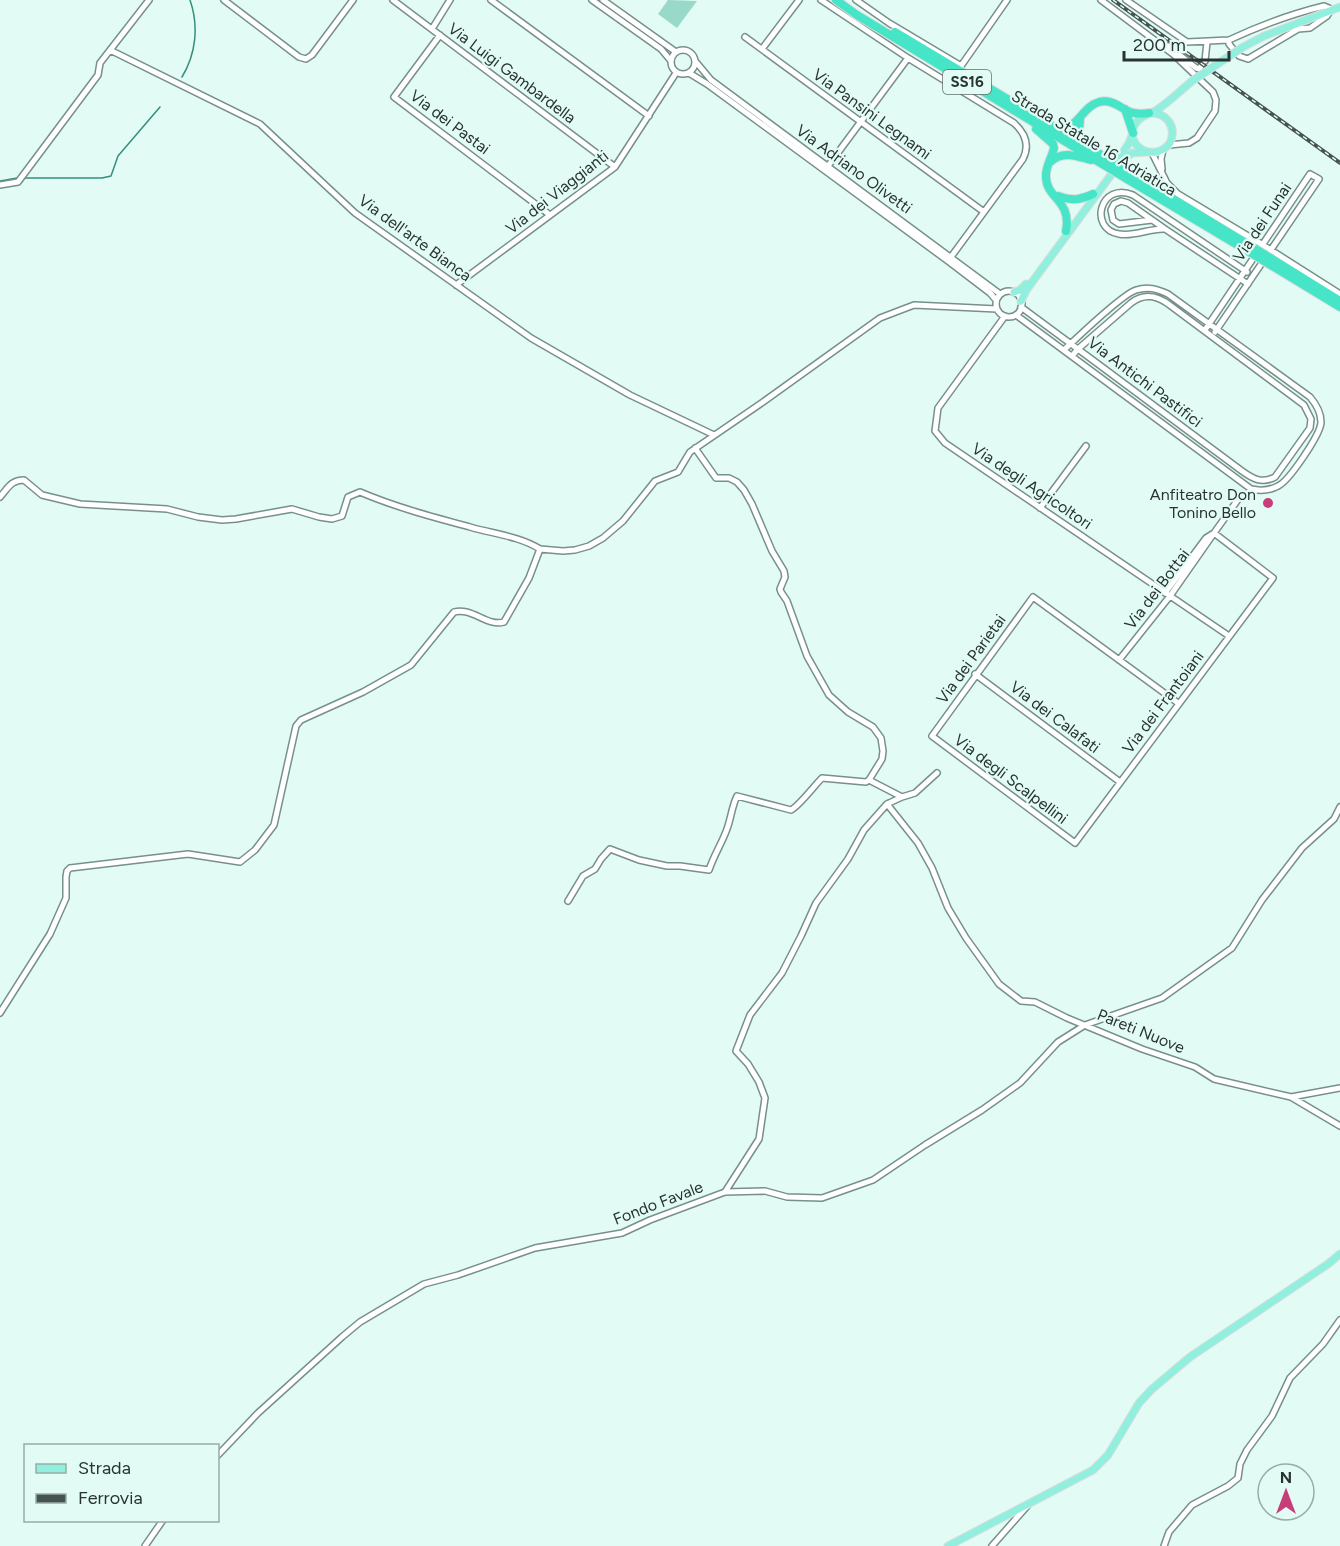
<svg xmlns="http://www.w3.org/2000/svg" width="1340" height="1546" viewBox="0 0 1340 1546" font-family="Figtree,sans-serif">
<rect width="100%" height="100%" fill="#e2fcf5"/>
<path fill="#98d9c9" d="M668,0l29,1 -20,27 -19,-14z"/>
<g fill="none" stroke-linecap="round" stroke-linejoin="round">
<path stroke="#358e7d" stroke-width="1.5" d="M182,77c14,-23 17,-51 8,-77
M25,178h77l9,-2 7,-20 42,-49
M0,181l17,-3"/>
<defs>
<path id="minor" d="M224,0l75,57 7,2 6,-4 41,-55
M393,0l222,167
M491,0l158,116
M592,0l69,49 10,12
M603,0l73,52
M821,0l87,58 106,65c11,10 16,22 9,36l-75,102
M856,0l33,23 72,43 46,-66
M1101,0l72,54 40,38 3,8 -1,11 -18,27 -8,5 -20,2
M1126,0l61,42 42,-2
M1324,6l7,3 -4,7 -17,12 -12,1 -50,30 -9,-3 -10,-12v-4c30,-14 62,-26 95,-34z
M432,29l18,-29
M440,35l-46,62 156,118
M745,37l239,175
M1168,46l28,22 4,1 1,-3
M762,49l37,-49
M671 62a12 12 0 1 1 24 0a12 12 0 1 1-24 0Z
M110,50l150,74 95,89 176,125 99,57 84,40
M1205,61l2,-19
M696,62l15,18 289,214
M689,73l18,11 241,177 42,32 6,7
M1152,153l15,30 11,11 85,51 77,49
M828,166l80,-108
M1162,169l-1,-10 2,-9
M0,185l18,-3 80,-107 2,-12 49,-63
M1152,220l-33,4 -6,-4 -2,-10 3,-6 7,-3 7,2 37,26
M1247,272l-114,-77c-33,-14 -45,34 -14,39 15,3 31,-6 46,-5l83,55
M456,285l159,-118 61,-94
M996 304a13 13 0 1 1 26 0a13 13 0 1 1-26 0Z
M1021,307l50,37 19,14 152,113c11,8 20,13 33,6l35,-49 1,-9 -7,-14 -133,-99c-13,-10 -26,-14 -40,-3l-53,46 -6,7
M1016,315l235,174c9,2 18,2 27,-3 11,-5 43,-52 43,-64 0,-10 -5,-18 -11,-25l-142,-103c-11,-5 -20,-8 -32,-4 -15,5 -58,47 -72,60
M1005,316l-67,92 -3,23 10,12 284,193
M1205,330l105,-156 9,5 -104,153
M695,448l21,30h13l8,4 7,8 8,14 20,47 12,20 1,6 -5,12 1,3 6,9 20,55 22,39 19,17 25,15 8,11 2,13 -1,8 -13,21 33,17 -15,7 31,39 14,25 16,40 18,30 33,46 22,17 14,1 32,16 75,31 53,18 19,12 77,18 49,-9
M0,497c8,-9 11,-17 24,-17l18,15 38,9 87,5 31,8 24,3 14,-1 56,-10 27,8 13,2 10,-3 6,-19 12,-5c35,15 73,25 110,35 24,7 49,9 70,22
M1040,508l46,-62
M1165,593l41,-55 8,-5 28,-39
M1119,660l51,-64 44,-63 59,45 -198,265 -143,-107 101,-139 145,106
M975,674l145,108
M902,797l13,-4 22,-20
M568,901l15,-25 12,-7 6,-10 9,-10 29,11 28,6h13l29,4c5,-15 13,-27 18,-41 4,-11 5,-23 10,-33l54,14c8,-4 23,-24 31,-32l44,4 3,-2
M0,1013l50,-79 16,-36v-21l1,-6 3,-3 118,-14 52,8 15,-12 19,-25 22,-99 5,-6 62,-28 48,-27 43,-53c18,-5 33,15 50,10l25,-44 11,-29 23,2 12,-1 14,-4 14,-8 20,-17 32,-40 23,-9 12,-20 73,-50 117,-84 34,-13 83,4
M1291,1097l49,29
M725,1192l34,-53 6,-41 -6,-16 -11,-18 -12,-13 14,-36 32,-42 19,-37 15,-33 32,-44 16,-29 23,-26
M218,1455l40,-42 84,-76 18,-15 64,-38 34,-9 77,-27 87,-15 28,-13 75,-28 40,-1 22,6 35,1 51,-18 52,-35 57,-35 38,-27 38,-41 27,-17 77,-27 70,-50 30,-48 40,-52 32,-29 6,-12
M145,1546l18,-26
M992,1546l36,-41
M1164,1546l5,-14 23,-27 36,-19 10,-8 2,-14 7,-14 25,-34 18,-38 33,-34 17,-24"/>
<path id="major" d="M1264,36l76,-29
M1149,113c18,-1 28,14 21,30 -16,21 -47,3 -35,-19 5,-8 12,-9 20,-13 13,-8 25,-20 37,-30
M1117,162l12,-19 4,-10
M1014,292l6,-2 6,-6
M1021,301l6,-12 95,-129 10,-7 16,-1
M948,1546l145,-76 15,-15 31,-52 13,-14 38,-32 138,-93 12,-10"/>
<path id="highway" d="M836,0l21,15 242,147
M895,32l208,124
M1125,109l8,24
M1080,119l-1,14 4,11
M1056,127c21,6 25,-20 43,-25 13,-3 20,5 31,10 6,2 13,2 19,1
M1036,129l17,15 1,4c-2,9 -8,18 -8,27 -1,24 26,24 20,56
M1050,162c13,-12 26,-6 41,-2
M1129,172l125,76
M1127,179l124,74
M1058,196c14,5 22,4 35,-2
M1272,259l68,42
M1269,264l71,43"/>
</defs>
<use href="#minor" stroke="#78908a" stroke-width="8"/>
<use href="#major" stroke="#dddede" stroke-width="9"/>
<use href="#highway" stroke="#dddede" stroke-width="10"/>
<use href="#minor" stroke="#fff" stroke-width="5"/>
<use href="#major" stroke="#91efdd" stroke-width="7"/>
<use href="#highway" stroke="#47e5c7" stroke-width="8"/>
<defs>
<path id="rail" d="M1113,0l227,163"/>
</defs>
<use href="#rail" stroke="#475350" stroke-width="4"/>
<use href="#rail" stroke="#e2fcf5" stroke-width="1.5" stroke-dasharray="4.5" stroke-linecap="butt"/>
<defs>
<path id="major-bridge" d="M1192,81l51,-34 21,-11"/>
<path id="highway-bridge" d="M1103,156l26,16
M1099,162l28,17
M1254,248l18,11
M1251,253l18,11"/>
</defs>
<use href="#major-bridge" stroke="#dddede" stroke-width="9" stroke-linecap="butt"/>
<use href="#highway-bridge" stroke="#dddede" stroke-width="10" stroke-linecap="butt"/>
<use href="#major-bridge" stroke="#91efdd" stroke-width="7"/>
<use href="#highway-bridge" stroke="#47e5c7" stroke-width="8"/>
</g>
<circle fill="#c73e7a" stroke="#e2fcf5" stroke-width="2" cx="1268" cy="503" r="6"/>
<g text-anchor="middle" dominant-baseline="central" stroke-width="4.5" stroke-linejoin="round" paint-order="stroke">
<rect fill="#e2fcf5" stroke="#606f6c" stroke-width="1.5" x="943" y="70" width="48" height="24" rx="4.5"/>
<g font-size="15" font-weight="bold" fill="#293331">
<text x="967" y="82">SS16</text>
</g>
<g font-size="16" fill="#293331" stroke="#e2fcf5">
<text transform="translate(512 73) rotate(37)">Via Luigi Gambardella</text>
<text transform="translate(872 114) rotate(36)">Via Pansini Legnami</text>
<text transform="translate(450 122) rotate(37)">Via dei Pastai</text>
<text transform="translate(1094 143) rotate(31)">Strada Statale 16 Adriatica</text>
<text transform="translate(854 169) rotate(36)">Via Adriano Olivetti</text>
<text transform="translate(557 192) rotate(-38)">Via dei Viaggianti</text>
<text transform="translate(1262 222) rotate(-56)">Via dei Funai</text>
<text transform="translate(415 238) rotate(36)">Via dell'arte Bianca</text>
<text transform="translate(1145 382) rotate(37)">Via Antichi Pastifici</text>
<text transform="translate(1032 486) rotate(34)">Via degli Agricoltori</text>
<text transform="translate(1157 589) rotate(-53)">Via dei Bottai</text>
<text transform="translate(971 659) rotate(-54)">Via dei Parietai</text>
<text transform="translate(1163 702) rotate(-53)">Via dei Frantoiani</text>
<text transform="translate(1055 717) rotate(37)">Via dei Calafati</text>
<text transform="translate(1011 779) rotate(37)">Via degli Scalpellini</text>
<text transform="translate(1141 1031) rotate(22)">Pareti Nuove</text>
<text transform="translate(658 1203) rotate(-21)">Fondo Favale</text>
</g>
<g font-size="16" fill="#293331" stroke="#e2fcf5" text-anchor="end">
<text x="1256" y="494">Anfiteatro Don<tspan x="1256" dy="18">Tonino Bello</tspan></text>
</g>
</g>
<rect x="24" y="1444" width="195" height="78" fill="#e2fcf5" stroke="#98aca7" stroke-width="1.5"/>
<rect x="36" y="1464" width="30" height="9" fill="#91efdd" stroke="#98aca7" stroke-width="1.5"/>
<text x="78" y="1474" font-size="18" fill="#293331">Strada</text>
<rect x="36" y="1494" width="30" height="9" fill="#475350" stroke="#98aca7" stroke-width="1.5"/>
<text x="78" y="1504" font-size="18" fill="#293331">Ferrovia</text>
<g transform="translate(1286 1492)"><circle r="28" fill="#e2fcf5" stroke="#98aca7" stroke-width="1.5"/>
<path d="M0-4.5L10 22L0 15L-10 22Z" fill="#c73e7a"/>
<text y="-9" font-size="16" font-weight="bold" text-anchor="middle" fill="#293331">N</text>
</g>
<path d="M1124 51v9h105v-9" fill="none" stroke="#293331" stroke-width="3"/>
<text x="1133" y="51" font-size="18" fill="#293331" stroke="#e2fcf5" stroke-width="4.5" paint-order="stroke">200 m</text>
</svg>
